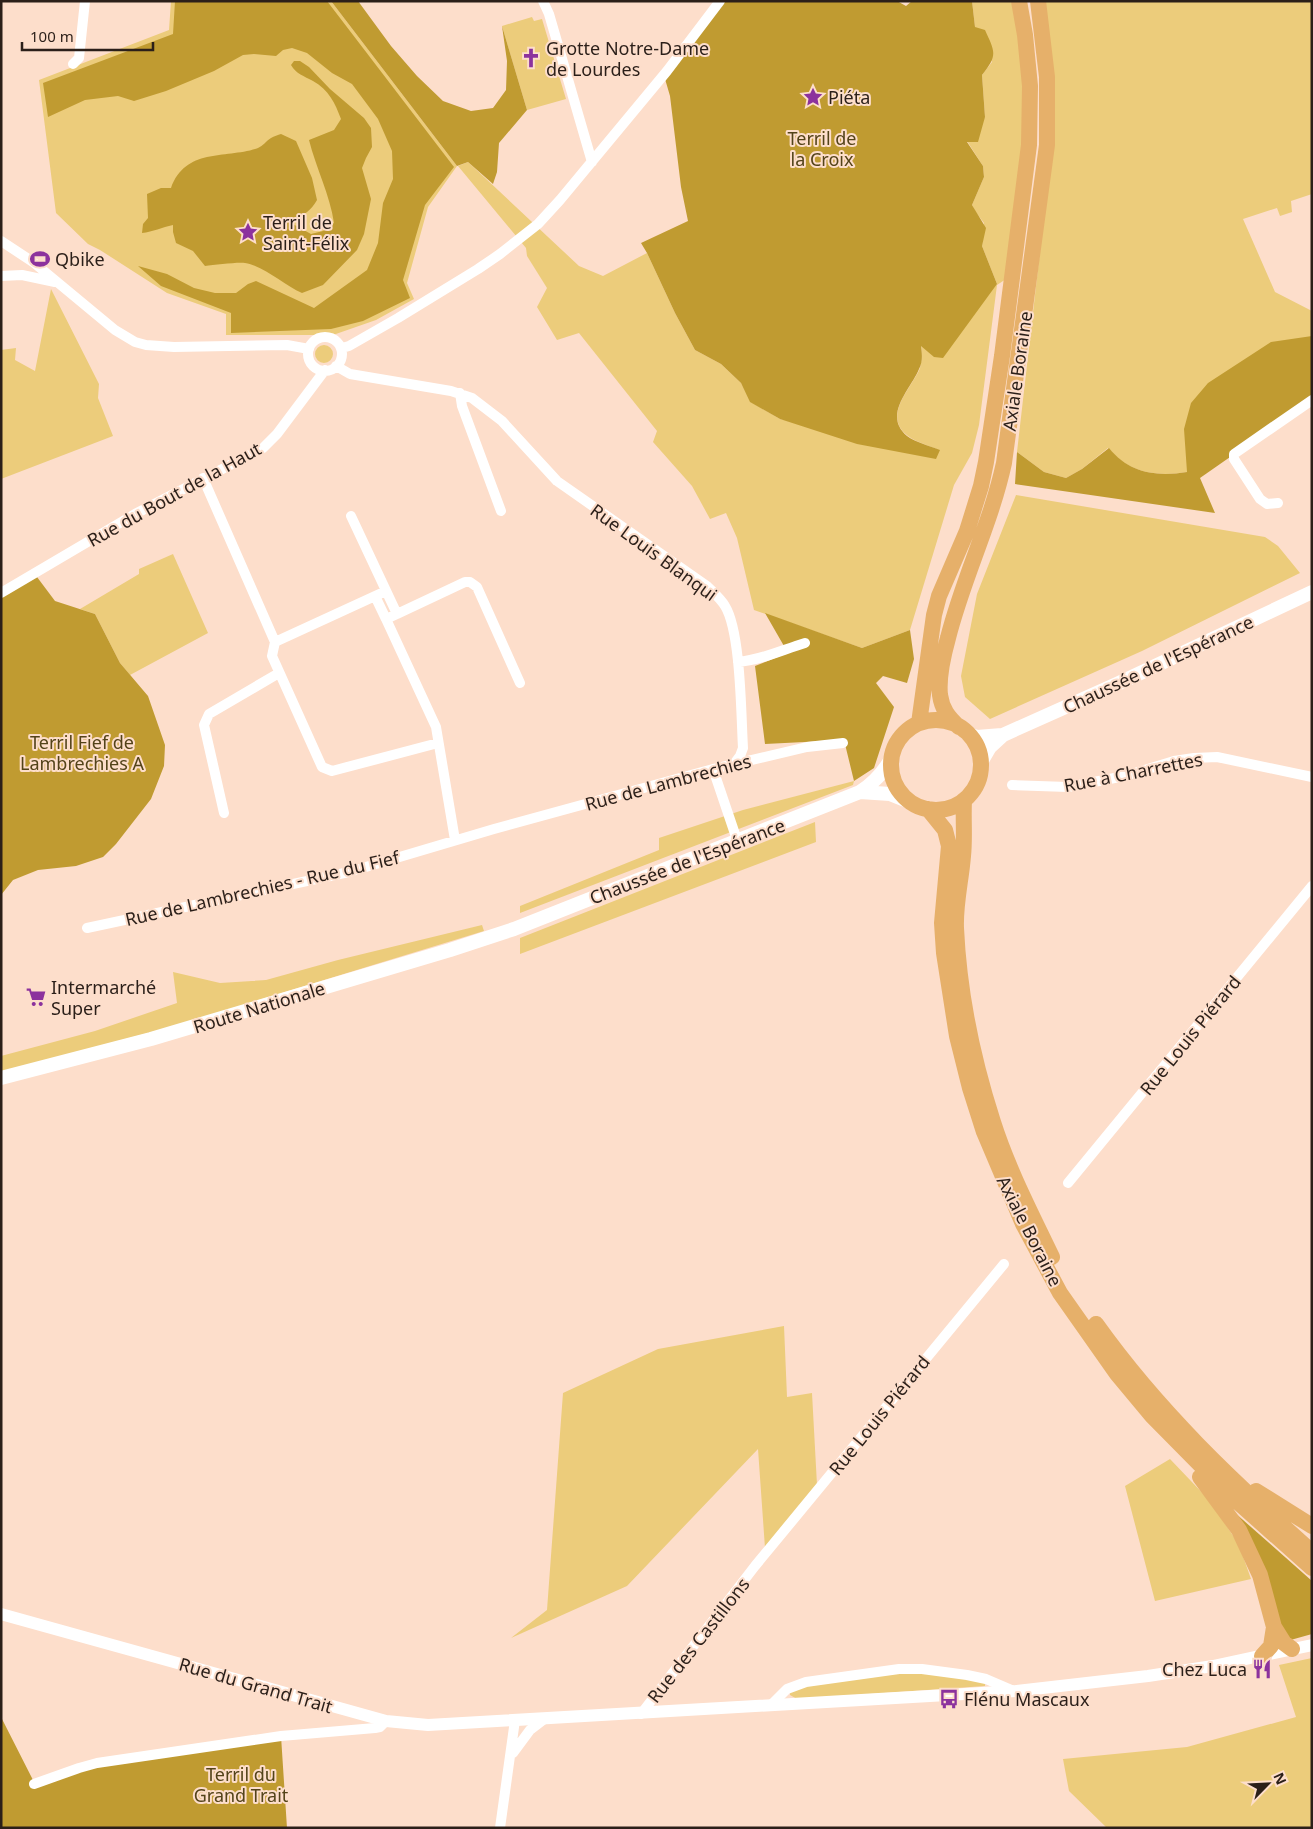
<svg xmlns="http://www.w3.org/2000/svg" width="1313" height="1829" viewBox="0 0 1313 1829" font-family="'Noto Sans',sans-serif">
<rect width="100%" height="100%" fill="#fddecb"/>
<path fill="#eccc7b" d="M171,1h160l126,165 -29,41 -21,76 7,16 -38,21 -43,15h-107v-21l-59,-21 -67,-43 -12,-6 -32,-31 -17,-133 130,-50z
M972,1h39l4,11 7,51 2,77 -18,139 -9,6 -18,140 -7,28 -18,32 -44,145 -48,18 -108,-38 -17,-72 -11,-25 -16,6 -18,-33 -39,-44 4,-11 -78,-98 -22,7 -20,-33 10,-19 -20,-32 -1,-8 -68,-82 10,-4 111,104 24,10 44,-23 28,60 20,37 26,14 20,19 10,19 29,17 159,31c-9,-4 -23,-8 -31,-14 -27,-20 4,-48 12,-68 2,-8 2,-15 1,-23l76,-61 -15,-38 2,-23 -9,-12 -3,-6 12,-28 -1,-11 -16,-25 18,-24 -3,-42 10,-13 -17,-35z
M1045,1h267v193l-21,7 1,11 -12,4 -3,-8 -34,11 32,73 37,19v89l-125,72c-31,5 -58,1 -79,-24l-26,21 -16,9 -22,-6 -27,-20 25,-218z
M532,17l2,4 8,-2 24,80 -39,11 -25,-84z
M51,289l48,95 -1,14 15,38 -112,43v-129l15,-2 -1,12 20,11z
M315 354a9 9 0 1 1 18 0a9 9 0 1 1-18 0Z
M1016,495l249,42 13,9 22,27 -158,78 -152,68 -25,-22 -4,-21 16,-82z
M173,554l35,79 -78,42 -10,-12 -25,-49 -15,-5 59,-35v-5z
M854,781l-1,4 -333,128v-7l139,-56v-12l84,-28z
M815,822l1,20 -296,112v-16z
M482,925l2,6 -313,96 -170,45v-16l94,-25 82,-28 -4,-31 47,11 46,-3 72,-20z
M784,1326l3,71 25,-4 5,92 -52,63 -7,-99 -131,137 -116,52 36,-28 16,-217 95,-44z
M1170,1459l41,43 28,43 12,34 -96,22 -30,-115z
M1312,1658v170h-205l-38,-37 -6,-32 124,-12 109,-30 -17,-52z
M920,1670l65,13v3l-188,13 -7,-4v-4l3,-4z"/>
<path fill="#c09b31" d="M175,1h152l127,166 -29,38 -22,75 7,18 -47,23 -32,8 -100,4v-20l-70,-27 -23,-20 29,8 27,14 21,5h21l12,-9 8,-3 58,27 53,-38 11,-27 5,-40 10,-24 -1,-28 -14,-32 -26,-35 -20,-11 -25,-20 -15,-5 -9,2 -7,6 -22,-2 -11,1 -29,16 -48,20 -32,10 -16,-5 -33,4 -37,17 -5,-34 130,-49z
M331,1h27l33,45 26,30 26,25 28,10 22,-3 13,-18 1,-29 -5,-35 25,84 -28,33 -2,29 -4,12 -25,-22 -11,4z
M717,1h180l9,5 6,-5h60l3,26 10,3c10,22 13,25 -3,45l3,42 -7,25h-11l16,24 1,11 -12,28 14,23 -4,18 15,38 -54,74 -9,-1 -13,-11c1,7 2,16 -2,23 -8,20 -37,46 -12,67 8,6 23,10 33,14l-4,9 -79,-15 -77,-25 -30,-17 -9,-19 -20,-19 -26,-14 -20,-37 -28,-60 -6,-10 47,-22 -7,-34 -11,-91 -7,-24z
M294,61h6l9,6 21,22 34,29 7,10 1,19 -6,11 -4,10 9,31 -7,35 -7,16 -34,35 -21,8c-18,-8 -38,-27 -57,-30 -8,-1 -30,2 -40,3l-12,-15 -17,-8 -3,-11v-7c-11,2 -20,7 -31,8l1,-9 5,-6 -1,-24 14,-6h10c15,-41 55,-29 87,-40 5,-2 8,-7 13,-10 3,-2 7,-3 10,-4l15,7 16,37 5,22c-6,11 -13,15 -25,20l-1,3 20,11 12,-3 11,-8c-4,-28 -18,-55 -25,-83l25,-10 7,-11c-6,-16 -12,-29 -28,-38 -9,-5 -17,-7 -22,-16z
M1312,336v64l-112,78 15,35 -200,-29 2,-32 27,20 22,6 16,-9 27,-21c20,25 47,29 78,24l-3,-43 7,-26 17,-20 63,-41z
M34,573l21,28 40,13 25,49 28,33 17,49 -1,21 -13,33 -35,45 -13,13 -27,9 -38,4 -25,10 -12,15v-302z
M765,613l97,35 48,-18 4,29 -7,24 -24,-7 -7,7 18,24 -20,61 -20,13 -10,-41 -79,4 -10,-78 33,-13z
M1234,1512l78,69v53l-25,7z
M1,1717l34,67 44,-16 202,-32 6,92h-286z"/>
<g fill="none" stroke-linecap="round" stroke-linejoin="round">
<path stroke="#fff" stroke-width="10" d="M543,1l6,13 43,148
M73,64l6,-6 6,-57
M1,241l32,21 82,68 20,12 11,3 28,2 113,-2 22,4
M1,276l21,-1 33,7
M308 354a17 17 0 1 1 34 0a17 17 0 1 1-34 0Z
M342,348l7,-2 49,-28 80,-49 22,-15 38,-30 22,-24 107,-129 53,-70
M336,366l14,8 101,17 21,7 30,23 55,60 150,105c6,6 14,13 18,20 16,26 16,109 18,142l-3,8 -6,8
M460,393l2,13 39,105
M203,478l72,164 -3,14 50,111 10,4 106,-28
M1278,503l-11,1 -7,-5 -26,-40v-5l78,-54
M351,516l46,98 -11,5 50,108 19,113
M1,593l134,-79 128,-66 14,-14 48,-64
M375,596l11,23
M397,614l68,-32h5l7,5 43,96
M275,642l111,-51
M738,662c23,-2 44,-12 67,-19
M713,769l22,65 4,7
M1012,785l56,2 57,-11 49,-15 20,-3 23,-1 95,20
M224,813l-20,-88 5,-11 70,-41
M87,928l262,-56 145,-43 219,-60 94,-22 36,-4
M1068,1183l244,-297
M770,1706l17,-17 19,-7 93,-13h23l45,6 19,4 28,12
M641,1714l114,-148 249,-302
M513,1753l17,-23 13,-10
M34,1784l45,-16 18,-5 184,-27 94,-8 5,-1 6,-6
M500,1828l15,-108"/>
<path stroke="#fff" stroke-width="12" d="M1,1614l385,107 42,4 588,-34 132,-15 65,-10 99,-21"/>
<path stroke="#fff" stroke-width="14" d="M966,733l11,4 25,-2
M980,764l10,-17 13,-12 114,-51 195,-92
M860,792l30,2 20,8
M1,1078l150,-39 299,-89 64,-21 346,-137c14,-9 23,-19 31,-33"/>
<path stroke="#e6b06a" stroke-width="16" d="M891 765a45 45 0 1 1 90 0a45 45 0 1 1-90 0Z
M919,723l15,-108 5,-19 28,-65 14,-45 5,-24 16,-106 27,-211 1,-59 -5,-51 -6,-34
M959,727c-11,-10 -17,-18 -19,-32 -2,-19 3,-39 8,-57 15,-60 43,-115 56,-175l43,-318v-68l-9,-76
M964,800c-1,19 1,38 -1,56 -2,25 -8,48 -7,72 3,65 17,132 37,194 15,47 38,91 59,135
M928,809l17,21 4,16 -7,77 2,30 13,83 13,52 14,44 39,92 37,69 57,81 35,42 79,80 81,72
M1096,1324c62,87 136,157 216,228
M1200,1477l39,53 21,45 14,52 10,16 8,6
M1256,1491l56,35
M1262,1656l9,-10 3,-19"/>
</g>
<defs>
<symbol id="church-bare" viewBox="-9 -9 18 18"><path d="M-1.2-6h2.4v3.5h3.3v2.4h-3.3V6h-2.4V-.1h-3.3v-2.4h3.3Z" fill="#8c329d" stroke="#fddecb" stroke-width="2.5" paint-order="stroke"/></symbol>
<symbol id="sight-bare" viewBox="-9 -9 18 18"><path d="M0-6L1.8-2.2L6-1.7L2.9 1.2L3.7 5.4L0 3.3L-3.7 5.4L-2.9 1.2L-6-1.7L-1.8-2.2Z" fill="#8c329d" stroke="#fddecb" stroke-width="2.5" paint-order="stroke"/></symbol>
<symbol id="stadium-bare" viewBox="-9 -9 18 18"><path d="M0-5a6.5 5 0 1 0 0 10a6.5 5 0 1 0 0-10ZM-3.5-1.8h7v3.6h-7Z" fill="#8c329d" stroke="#fddecb" stroke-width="2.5" paint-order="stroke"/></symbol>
<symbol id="supermarket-bare" viewBox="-9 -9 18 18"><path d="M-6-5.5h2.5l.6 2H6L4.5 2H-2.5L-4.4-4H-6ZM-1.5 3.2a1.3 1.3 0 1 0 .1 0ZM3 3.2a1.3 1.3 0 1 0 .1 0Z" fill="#8c329d" stroke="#fddecb" stroke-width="2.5" paint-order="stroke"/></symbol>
<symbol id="restaurant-bare" viewBox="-9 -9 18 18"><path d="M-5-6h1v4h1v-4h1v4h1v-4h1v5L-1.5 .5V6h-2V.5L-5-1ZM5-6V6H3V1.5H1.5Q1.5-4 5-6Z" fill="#8c329d" stroke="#fddecb" stroke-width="2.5" paint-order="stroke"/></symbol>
<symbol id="bus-bare" viewBox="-9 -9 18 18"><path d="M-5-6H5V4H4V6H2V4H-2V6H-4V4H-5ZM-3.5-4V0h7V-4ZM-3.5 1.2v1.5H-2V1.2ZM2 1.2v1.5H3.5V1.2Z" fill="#8c329d" stroke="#fddecb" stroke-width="2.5" paint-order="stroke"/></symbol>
</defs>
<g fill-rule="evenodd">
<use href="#church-bare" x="517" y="44" width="28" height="28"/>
<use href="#sight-bare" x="799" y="83" width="28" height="28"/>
<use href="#sight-bare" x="234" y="218" width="28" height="28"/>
<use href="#stadium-bare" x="26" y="245" width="28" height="28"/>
<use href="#supermarket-bare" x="22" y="983" width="28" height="28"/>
<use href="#restaurant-bare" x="1248" y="1655" width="28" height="28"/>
<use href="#bus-bare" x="935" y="1685" width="28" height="28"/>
</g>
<g text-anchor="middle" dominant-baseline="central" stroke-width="4" stroke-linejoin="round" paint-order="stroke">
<g font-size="18" fill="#2b1f19" stroke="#fddecb" text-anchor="start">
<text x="546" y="48">Grotte Notre-Dame<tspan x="546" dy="21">de Lourdes</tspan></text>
<text x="828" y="97">Piéta</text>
<text x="263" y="222">Terril de<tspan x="263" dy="21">Saint-Félix</tspan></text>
<text x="55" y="259">Qbike</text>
<text x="51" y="987">Intermarché<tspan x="51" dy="21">Super</tspan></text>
<text x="1247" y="1669" text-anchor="end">Chez Luca</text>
<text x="964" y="1699">Flénu Mascaux</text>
</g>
<g font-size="18" fill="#534319" stroke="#fddecb">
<text x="822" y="138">Terril de<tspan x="822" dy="21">la Croix</tspan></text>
<text x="82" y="742">Terril Fief de<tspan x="82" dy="21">Lambrechies A</tspan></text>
<text x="241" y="1774">Terril du<tspan x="241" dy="21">Grand Trait</tspan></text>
</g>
<g font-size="18" fill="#2b1f19" stroke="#fddecb">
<text transform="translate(1017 371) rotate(-82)">Axiale Boraine</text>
<text transform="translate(174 494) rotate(-29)">Rue du Bout de la Haut</text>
<text transform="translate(654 552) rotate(36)">Rue Louis Blanqui</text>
<text transform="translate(1158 664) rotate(-25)">Chaussée de l'Espérance</text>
<text transform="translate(1133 772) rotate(-11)">Rue à Charrettes</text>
<text transform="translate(668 782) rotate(-15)">Rue de Lambrechies</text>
<text transform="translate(687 861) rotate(-21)">Chaussée de l'Espérance</text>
<text transform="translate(262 888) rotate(-13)">Rue de Lambrechies - Rue du Fief</text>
<text transform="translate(259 1007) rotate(-17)">Route Nationale</text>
<text transform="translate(1190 1035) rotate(-51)">Rue Louis Piérard</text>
<text transform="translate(1030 1231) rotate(63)">Axiale Boraine</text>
<text transform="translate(879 1415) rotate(-51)">Rue Louis Piérard</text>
<text transform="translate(698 1640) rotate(-52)">Rue des Castillons</text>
<text transform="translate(256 1685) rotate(16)">Rue du Grand Trait</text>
</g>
</g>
<rect width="1313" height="1829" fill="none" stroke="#2b1f19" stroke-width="5"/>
<g transform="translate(1268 1784) rotate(66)" stroke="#fddecb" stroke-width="4" paint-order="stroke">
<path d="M0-4L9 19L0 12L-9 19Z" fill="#2b1f19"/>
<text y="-8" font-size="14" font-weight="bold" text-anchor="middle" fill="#2b1f19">N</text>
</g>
<path d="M22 42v8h131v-8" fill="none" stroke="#2b1f19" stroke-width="2.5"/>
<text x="30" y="42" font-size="15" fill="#2b1f19" stroke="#fddecb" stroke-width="4" paint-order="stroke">100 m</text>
</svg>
